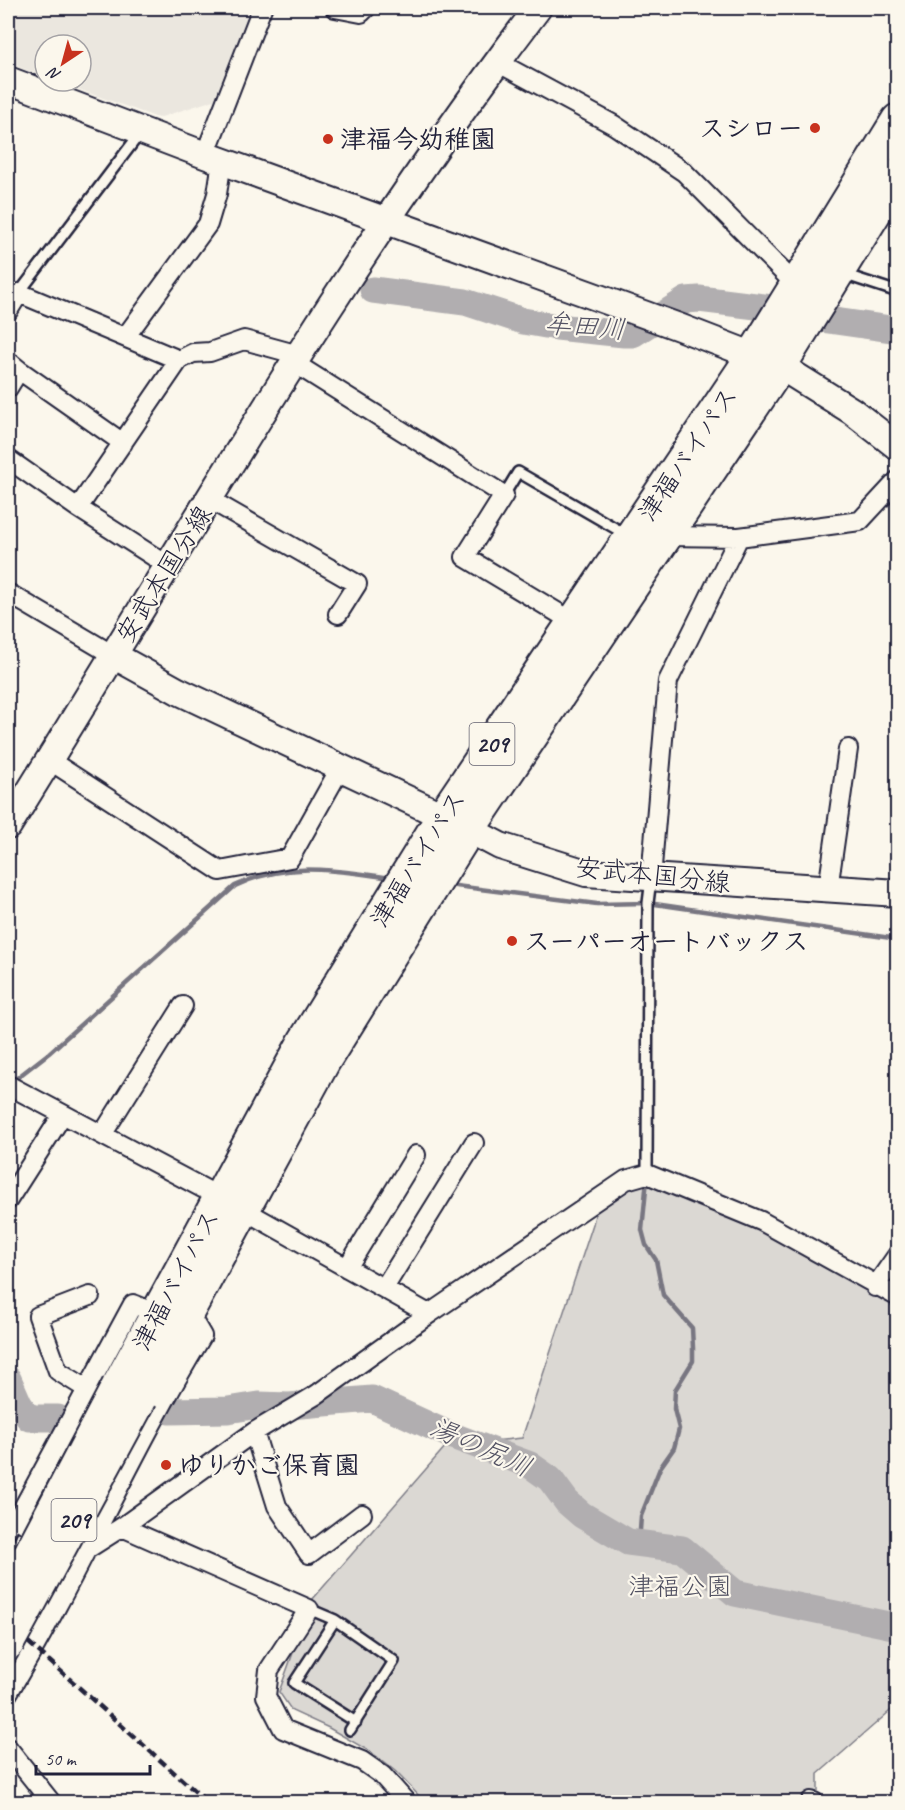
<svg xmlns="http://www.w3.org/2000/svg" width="905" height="1810" viewBox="0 0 905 1810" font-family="Caveat,'Klee One',sans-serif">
<rect width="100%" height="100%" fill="#fbf7ec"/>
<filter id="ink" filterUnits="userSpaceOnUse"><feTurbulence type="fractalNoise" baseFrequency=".0167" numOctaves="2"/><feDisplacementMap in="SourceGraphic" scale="12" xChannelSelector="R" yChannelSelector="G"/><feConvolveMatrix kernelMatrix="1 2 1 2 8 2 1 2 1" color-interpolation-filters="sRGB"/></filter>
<g filter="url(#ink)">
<path fill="#ebe7df" d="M8,8h242l-36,92 -56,18 -102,-37h25v-36h-36v32l-37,-14z"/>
<path fill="#dbd8d3" stroke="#7e7d87" stroke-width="1.5" d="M641,1180l114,45 142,75v405l-79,69v28h-393l-30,-31 -24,-19 -42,-24 -37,-17 -13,-19 33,-92 134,-154 76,-8 71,-214 6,-27z"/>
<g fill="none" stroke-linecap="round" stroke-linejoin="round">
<path stroke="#787681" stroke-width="4.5" d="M448,885l149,19 51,-1 250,36
M13,1081l36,-28 186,-167c53,-26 102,-15 157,-8
M639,1544l2,-28 19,-48 14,-20 5,-19 -5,-20 1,-19 18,-29v-13l-1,-20 -29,-33 -7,-35 -10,-15 -4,-15 5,-51"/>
<path stroke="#b1aeb0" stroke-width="27" d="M373,290l92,12 58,19 34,6 67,7h9l53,-34 13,-1 89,11 40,10 70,10
M8,1379l11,25 10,14h29
M169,1411l59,-1 31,-5 30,1 83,-7 78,36 80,30 20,14 17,23 15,13 46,27 54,7 53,44 163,34"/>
<defs>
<path id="lane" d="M843,274l55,18
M19,293l122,-161
M504,495l14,-23 109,63
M647,1174l1,-271 3,-24
M8,1537l9,-18
M309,1609l26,11
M350,1730l44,-69 -59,-41 -41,63 62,39"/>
<path id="street" d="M335,8l26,5 5,-5
M497,62l117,63 70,47 114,115
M205,155l57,-147
M8,311l11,-18 160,67
M126,336l82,-112 9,-30 5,-33
M8,361l11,9 -11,18
M294,363l210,132 -39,62 110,66
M19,370l104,73
M8,459l70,49
M209,499l148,85 -19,30
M665,536l74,1 121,-16 38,-41
M167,565l-89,-57 101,-148 14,-7 17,-1 34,-12 55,15
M8,593l105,62
M49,760l171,111 70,-13 51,-91
M651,878l17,-197 71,-144
M828,889l20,-140
M8,1085l236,125 185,104
M102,1135l81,-129
M8,1200l55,-86
M347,1268l69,-113
M875,1287l23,-33
M384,1288l90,-145
M158,1314l-25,-10 -116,215 61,36 44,-28 132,-95 62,-37 113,-81 197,-134 21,-6 114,47 137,76
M87,1389l-29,-18 -20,-55 52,-20
M254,1432l23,74 32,48 53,-40
M122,1527l187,82 -40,61 -3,26 17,33 79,32 20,14 24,27
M8,1693c70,-116 123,-241 194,-357l-14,-24
M8,1748l43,54
M811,1801l3,1"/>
<path id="secondary" d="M8,80l197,75 474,172 101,39 72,45 46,36
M113,655l65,36 265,125 57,30 86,27 312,20
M8,826c172,-275 333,-560 530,-818"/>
<path id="highway" d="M118,1386l186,-344 139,-226 309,-459 146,-237
M141,1398l183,-337 145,-232 311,-463 118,-191"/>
</defs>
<use href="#lane" stroke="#22223b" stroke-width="14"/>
<use href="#street" stroke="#22223b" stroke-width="22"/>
<use href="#secondary" stroke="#22223b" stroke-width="30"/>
<use href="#highway" stroke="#22223b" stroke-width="36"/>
<use href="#lane" stroke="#fbf7ec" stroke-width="9"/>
<use href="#street" stroke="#fbf7ec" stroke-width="18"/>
<use href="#secondary" stroke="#fbf7ec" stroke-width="26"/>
<use href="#highway" stroke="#fbf7ec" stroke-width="32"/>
<path stroke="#22223b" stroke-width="4.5" stroke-dasharray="9 4.5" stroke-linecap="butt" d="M8,1624l199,178"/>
<defs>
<path id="highway-bridge" d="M12,1588l106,-202
M8,1643l133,-245"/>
</defs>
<use href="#highway-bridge" stroke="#22223b" stroke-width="36" stroke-linecap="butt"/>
<use href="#highway-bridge" stroke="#fbf7ec" stroke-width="32"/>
</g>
</g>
<g fill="#c8321e" stroke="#fbf7ec" stroke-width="2">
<circle cx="815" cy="128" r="6"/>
<circle cx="328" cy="139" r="6"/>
<circle cx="512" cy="941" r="6"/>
<circle cx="166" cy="1465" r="6"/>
</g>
<g text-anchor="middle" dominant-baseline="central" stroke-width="4.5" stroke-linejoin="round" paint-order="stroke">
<g fill="#fbf7ec" stroke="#636270" stroke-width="1.5">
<rect x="469.5" y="723" width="45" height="42" rx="4.5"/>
<rect x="51.5" y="1499" width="45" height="42" rx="4.5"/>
</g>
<g font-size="24" font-weight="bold" fill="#22223b">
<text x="492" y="744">209</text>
<text x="74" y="1520">209</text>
</g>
<g font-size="26" font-weight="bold" fill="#22223b" stroke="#fbf7ec" text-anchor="start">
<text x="803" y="128" text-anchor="end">スシロー</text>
<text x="340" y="139">津福今幼稚園</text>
<text x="524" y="941">スーパーオートバックス</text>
<text x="178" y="1465">ゆりかご保育園</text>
</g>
<g font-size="26" fill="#22223b" stroke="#fbf7ec">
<text transform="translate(688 454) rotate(-56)">津福バイパス</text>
<text transform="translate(164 574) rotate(-58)">安武本国分線</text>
<text transform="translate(418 859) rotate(-58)">津福バイパス</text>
<text transform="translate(653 875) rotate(6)">安武本国分線</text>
<text transform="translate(176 1280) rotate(-62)">津福バイパス</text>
</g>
<g font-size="26" fill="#505061" stroke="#fbf7ec">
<text x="680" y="1586">津福公園</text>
</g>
<g font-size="27" font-style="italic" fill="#545364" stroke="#fbf7ec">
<text transform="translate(585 326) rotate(5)">牟田川</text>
<text transform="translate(481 1447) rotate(24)">湯の尻川</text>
</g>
</g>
<rect width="905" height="1810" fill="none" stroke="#fbf7ec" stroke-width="30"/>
<rect x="15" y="15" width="875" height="1780" fill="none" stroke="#22223b" stroke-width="2" filter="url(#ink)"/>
<g transform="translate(63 63) rotate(216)"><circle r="28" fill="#fbf7ec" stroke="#a4a2a5" stroke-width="1.5"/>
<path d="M0-4.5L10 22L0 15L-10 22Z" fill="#c8321e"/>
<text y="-9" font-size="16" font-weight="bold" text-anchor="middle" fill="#22223b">N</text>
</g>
<path d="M36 1765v9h114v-9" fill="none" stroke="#22223b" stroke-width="3"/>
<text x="45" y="1765" font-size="18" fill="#22223b" stroke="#fbf7ec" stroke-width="4.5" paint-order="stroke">50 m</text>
</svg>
